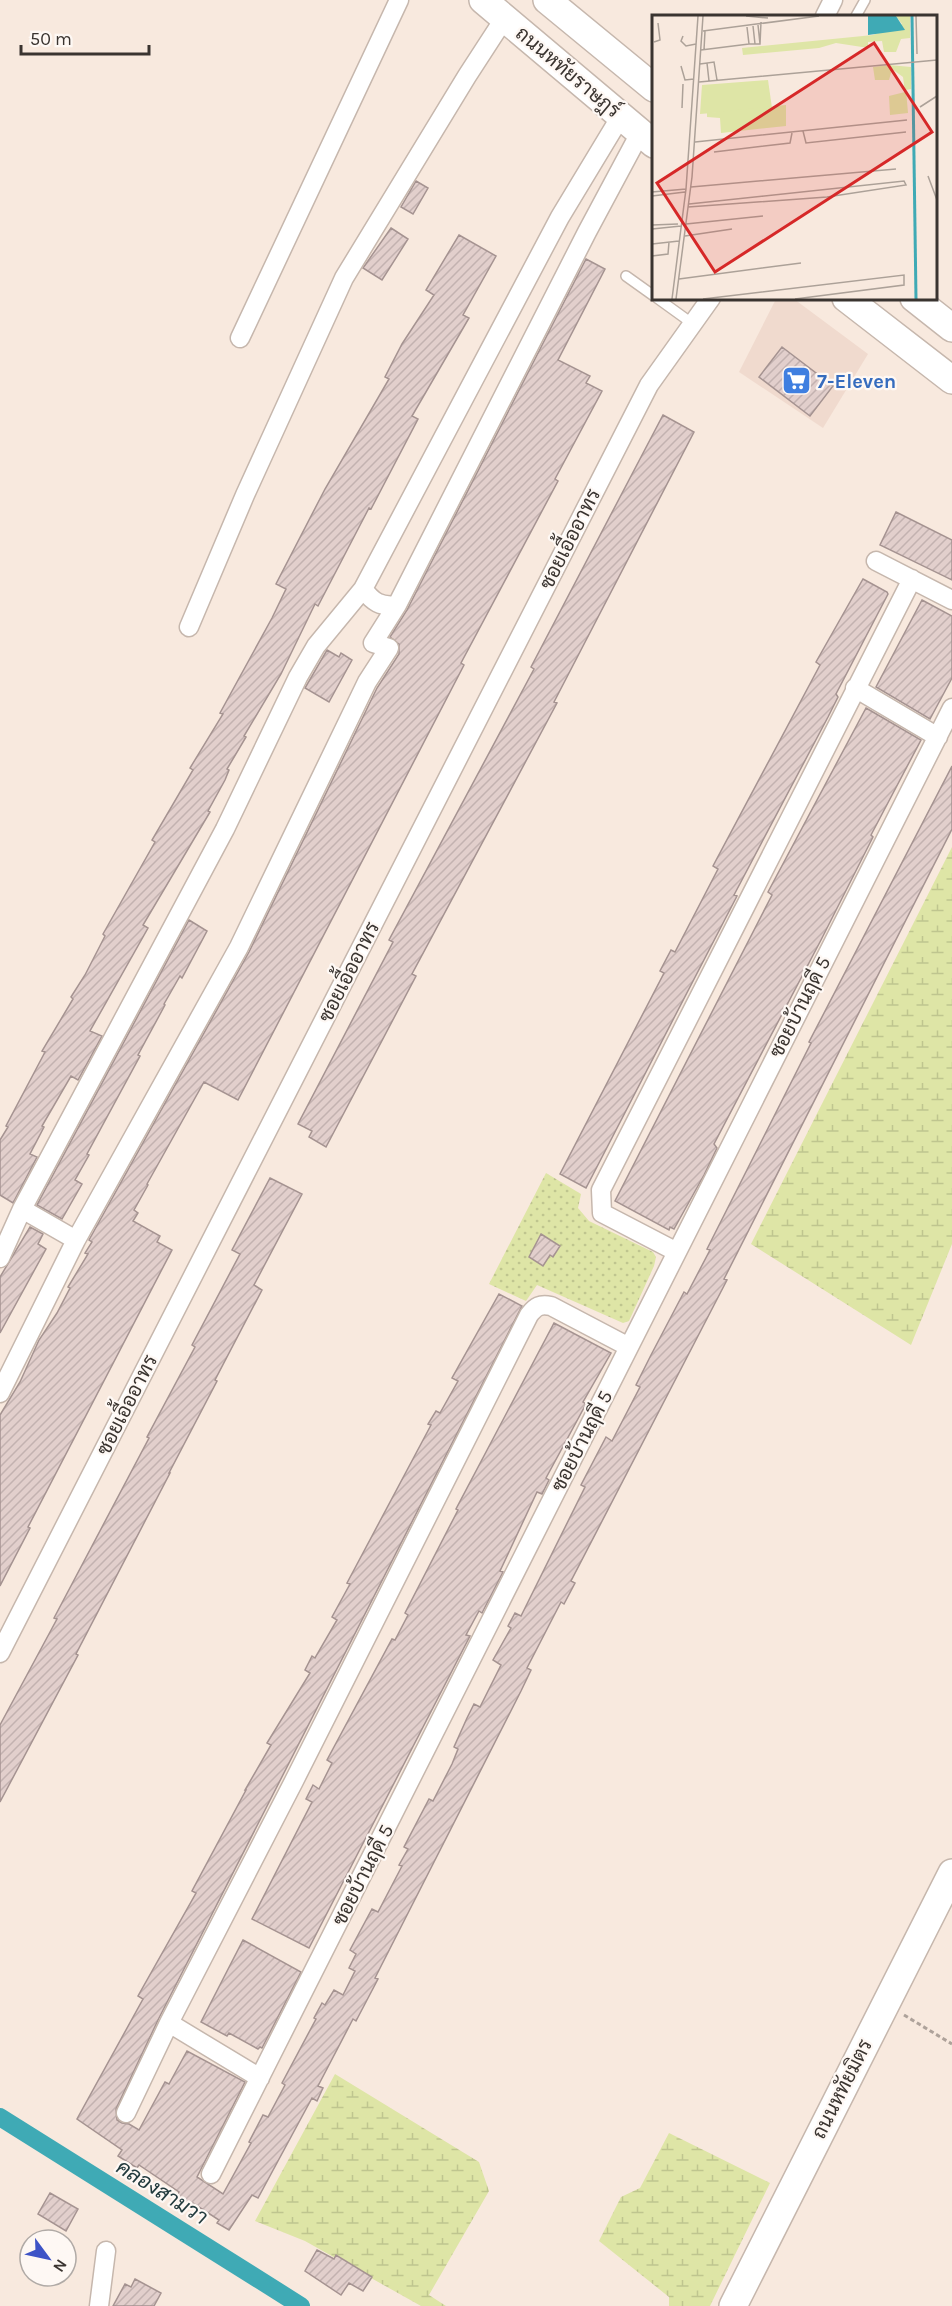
<svg xmlns="http://www.w3.org/2000/svg" width="952" height="2306" viewBox="0 0 952 2306" font-family="Karla,Sarabun,sans-serif">
<defs>
<pattern id="wetland-marsh" width="20" height="14" patternUnits="userSpaceOnUse" patternTransform="scale(1.5)"><rect width="20" height="14" fill="#dee5a6"/><path d="M1 5h8M5 5V1M11 12h8M15 12V8" fill="none" stroke="#bfc58f"/></pattern>
<pattern id="garden-dots" width="8" height="8" patternUnits="userSpaceOnUse" patternTransform="scale(1.5)"><rect width="8" height="8" fill="#dee5a6"/><path d="M2 2h.1M6 6h.1" fill="none" stroke="#bfc58f" stroke-width="1.8" stroke-linecap="round"/></pattern>
<pattern id="building-hatch" width="6" height="6" patternUnits="userSpaceOnUse" patternTransform="scale(1.5)"><rect width="6" height="6" fill="#e2cfcc"/><path d="M-1 1l2-2M0 6l6-6M5 7l2-2" fill="none" stroke="#c3b2b0"/></pattern>
</defs>
<rect width="100%" height="100%" fill="#f8e9de"/>
<path fill="#f0dace" d="M776,299h18l74,55 -45,74 -84,-56z"/>
<path fill="url(#wetland-marsh)" d="M952,847v397l-41,101 -160,-101z
M335,2074l144,88 10,29 -60,104 17,11h-25l-116,-65 -50,-20z
M669,2133l101,50 -60,123h-41v-9l-70,-56 22,-44 19,-9z"/>
<path fill="url(#garden-dots)" d="M546,1173l35,21 -3,14 11,13 64,31 3,5 -2,9 -25,55 -6,2 -86,-38 -11,16 -37,-17z"/>
<g fill="none" stroke-linecap="round" stroke-linejoin="round">
<path stroke="#3faab5" stroke-width="18" d="M0,2117l301,189"/>
</g>
<path fill="url(#building-hatch)" stroke="#a59391" stroke-width="1.5" d="M416,181l12,7 -15,26 -12,-7z
M391,228l17,11 -26,41 -19,-12z
M459,235l37,21 -33,59 6,3 -57,98 6,3 -47,90 -2,-1 -51,98 -3,-2 -34,70 -37,62 2,1 -19,32 2,1 -4,10 -17,31 2,1 -67,113 5,3 -58,103 12,5 -24,44 -7,-4 -29,50 2,1 -14,27 7,3 -24,46 -13,-8v-55l8,-13 -2,-1 39,-74 -3,-1 31,-52 -2,-2 14,-22 20,-39 -2,-2 52,-92 -3,-2 41,-70 -3,-2 33,-54 -3,-1 52,-95 14,-29 -10,-5 49,-95 64,-110 -4,-2 17,-33 32,-49 -8,-5z
M586,259l19,10 -47,91 32,16 -4,7 16,8 -47,88 3,2 -97,182 3,2 -226,435 -34,-18 -57,102 1,1 -14,25 4,3 -5,8 27,15 -3,6 15,8 -144,277 2,1 -30,58v-171l20,-33 19,-42 18,-27 13,-25 -2,-1 20,-33 -3,-1 7,-11 -3,-2 160,-288 128,-264 22,-34v-10l-9,-7 17,-27z
M782,347l51,39 -23,30 -51,-39z
M663,415l31,17 -140,270 3,1 -145,271 4,2 -90,171 -17,-10 3,-6 -14,-7 95,-182 -4,-2 145,-271 -3,-2z
M896,512l56,28v40l-72,-35z
M863,579l24,13 1,2 -52,100 2,3 -10,20 -94,178 3,1 -151,292 -26,-14 104,-201 -4,-2 11,-21 4,2 43,-83 -5,-3 107,-201 -4,-3z
M922,600l30,16v62l-22,41 -54,-32z
M327,650l12,7 2,-4 11,7 -23,42 -24,-14z
M866,708l55,32 -50,95 2,2 -52,103 -107,204 3,4 -13,27 -30,54 -4,-2 -1,3 -54,-29 157,-306 -4,-3z
M952,766v63l-228,450 3,1 -156,301 4,2 -11,21 -3,-2 -34,66 4,2 -10,21 -146,287 3,1 -22,42 -3,-2 -35,67 5,2 -6,13 -5,-3 -54,100 -6,-3 -23,35 -12,-7 2,-3 -26,-17 -3,5 -15,-9 4,-7 -40,-27 -2,3 -19,-12 4,-6 -45,-31 66,-120 -5,-3 58,-103 -4,-2 54,-101h-1l26,-45 -4,-2 43,-70 -5,-3 7,-14 3,2 22,-38 -5,-3 18,-33 -3,-1 84,-158 -3,-1 8,-13 4,2 18,-32 -6,-3 47,-84 23,12 -363,712 -43,91 1,11 5,3 7,1 10,6 26,-48 4,2 18,-33 58,31 -48,95 26,17 28,-51 -2,-1 14,-27 5,2 17,-32 -3,-2 34,-64 -2,-1 8,-15 3,2 9,-15 9,5 12,-24 -6,-3 7,-14 -6,-4 22,-41 6,3 24,-46 -3,-1 9,-16 -4,-2 25,-48 4,2 19,-37 6,-15 -4,-2 13,-29 7,-14 6,3 21,-42 -8,-5 18,-32 -3,-2 7,-13 6,3 64,-129 -4,-2 25,-48 6,4 28,-54 -4,-2 15,-30 33,-63 3,2 23,-44 -3,-1 104,-206 -2,-1z
M189,920l18,11 -25,47 -2,-2 -16,28 1,1 -27,50 2,1 -53,98 2,1 -14,25 7,4 -20,35 -25,-14z
M270,1178l32,16 -48,91 8,5 -47,90 2,1 -48,92h1l-94,181 2,1 -78,147v-77l57,-106 -3,-1 95,-180 -2,-1 48,-90 -3,-2 48,-91 -8,-4z
M30,1227l13,7 -5,10 8,5 -46,84v-56z
M541,1234l19,12 -7,11 -3,-2 -7,11 -14,-9z
M554,1323l57,30 -28,49 3,2 -40,74 3,2 -7,14 -5,-2 -37,79 3,1 -21,41 -3,-2 -13,24 4,1 -161,312 -57,-29 60,-117 -6,-3 7,-14 6,4 13,-26 -5,-3 65,-121 3,1 13,-25 -3,-2 53,-103 -2,-1z
M243,1940l58,32 -39,76 -2,-1 -2,2 -29,-16 -2,3 -26,-14z
M50,2193l28,16 -12,22 -28,-17z
M317,2250l17,9 2,-4 36,22 -9,14 -14,-8 -8,12 -36,-24z
M135,2279l26,14 -7,13h-41l12,-22 6,3z"/>
<g fill="none" stroke-linecap="round" stroke-linejoin="round">
<defs>
<path id="lane" d="M856,16l9,-16
M626,276l28,20
M657,298l36,26"/>
<path id="street" d="M825,16l8,-16
M240,338l159,-338
M876,561l76,39
M363,589c10,13 17,18 34,16
M189,627l56,-132 99,-217 123,-202 37,-57
M855,688l83,49
M22,1209l54,31
M677,1252l-75,-39 -1,-23 311,-611
M0,1258l22,-49 203,-380 73,-152 18,-31 47,-57 197,-372 61,-101
M0,1393l76,-153 163,-293 128,-265 22,-34 -16,-5 24,-38 190,-373 53,-99
M0,1653l649,-1268 62,-87
M169,2023l91,55
M126,2113l43,-90 125,-242 235,-466c7,-9 11,-11 22,-9l78,41
M211,2174l741,-1466
M99,2306l7,-55"/>
<path id="secondary" d="M483,0l171,144
M547,0l107,88
M846,298l106,82
M914,298l38,30
M733,2306l219,-433"/>
</defs>
<use href="#lane" stroke="#c6b7ad" stroke-width="12"/>
<use href="#street" stroke="#c6b7ad" stroke-width="21"/>
<use href="#secondary" stroke="#c6b7ad" stroke-width="30"/>
<path stroke="#aea29a" stroke-width="3" stroke-dasharray="4.5 3" stroke-linecap="butt" d="M904,2015l48,29"/>
<use href="#lane" stroke="#fff" stroke-width="9"/>
<use href="#street" stroke="#fff" stroke-width="18"/>
<use href="#secondary" stroke="#fff" stroke-width="27"/>
</g>
<defs>
<symbol id="supermarket-square" viewBox="-11 -11 22 22"><rect x="-9" y="-9" width="18" height="18" rx="4" fill="#3f7fe0" stroke="#fef8f4"/><path d="M-6-5.5h2.5l.6 2H6L4.5 2H-2.5L-4.4-4H-6ZM-1.5 3.2a1.3 1.3 0 1 0 .1 0ZM3 3.2a1.3 1.3 0 1 0 .1 0Z" fill="#fff"/></symbol>
</defs>
<g fill-rule="evenodd">
<use href="#supermarket-square" x="780" y="364" width="33" height="33"/>
</g>
<g text-anchor="middle" dominant-baseline="central" stroke-width="4.5" stroke-linejoin="round" paint-order="stroke">
<g font-size="20" fill="#3a3430" stroke="#fef8f4">
<text transform="translate(568 72) rotate(40)">ถนนหทัยราษฎร์</text>
<text transform="translate(570 539) rotate(-63)">ซอยเอื้ออาทร</text>
<text transform="translate(349 972) rotate(-63)">ซอยเอื้ออาทร</text>
<text transform="translate(800 1007) rotate(-63)">ซอยบ้านฤดี 5</text>
<text transform="translate(127 1405) rotate(-63)">ซอยเอื้ออาทร</text>
<text transform="translate(582 1441) rotate(-63)">ซอยบ้านฤดี 5</text>
<text transform="translate(363 1875) rotate(-63)">ซอยบ้านฤดี 5</text>
<text transform="translate(842 2089) rotate(-63)">ถนนหทัยมิตร</text>
</g>
<g font-size="20" font-weight="bold" fill="#366cbe" stroke="#fef8f4" text-anchor="start">
<text x="817" y="381">7-Eleven</text>
</g>
<g font-size="21" font-style="italic" fill="#233b3e" stroke="#fef8f4">
<text transform="translate(162 2192) rotate(32)">คลองสามวา</text>
</g>
</g>
<g transform="translate(652 15)">
<rect width="285" height="285" fill="#f8e9de"/>
<path d="M116,65l4,28 -72,6 2,-29z" fill="#dee5a6"/>
<path d="M244,1h14v22l-9,1 -5,13h-12l-2,-11 -14,1v5h-6l-26,-4 -17,5 -76,7 -1,-7 131,-13 29,-11z" fill="#dee5a6"/>
<path d="M237,50l22,2v22l-5,1 2,23 -18,2 -1,-19 16,-4 -2,-15 -11,-8 -3,11h-14l-2,-13zM134,90v21l-65,7 -1,-15 -13,-1v-4z" fill="#dee5a6"/>
<path d="M216,1h28l9,14 -37,5z" fill="#3faab5"/>
<path fill="none" stroke="#3faab5" stroke-width="3" d="M260,1l4,283"/>
<path fill="none" stroke="#aca198" stroke-width="1.5" d="M94,1l22,2M264,1l1,38M106,10l2,19M101,11l2,18M95,12l2,17h11l1,-22M51,16l116,-15M31,21l-2,5 5,5 10,-2M2,27l6,-2 -2,-17M49,35l48,-6M52,35l1,-19M55,48l2,18M48,49l14,-2 3,18M29,51l4,14 9,-1M47,67l238,-22M268,92l17,-11M30,93l1,-24M151,116l3,12 100,-11M43,127l212,-22M62,137l76,-9 2,-10M276,161l9,24M39,172l205,-18M0,177l34,-3M0,181l33,-4M36,192l139,-10 79,-12 -2,-4 -215,23M34,209l77,-8M0,210l26,-1M0,214l29,-3M33,221l47,-7M0,229l27,-3M0,241l16,-2 1,-12M27,264l122,-16M20,284l14,-110 12,-173M24,284l16,-122 11,-161M51,284l201,-24v10l-109,14"/>
<path fill="#d62828" fill-opacity="0.15" stroke="#d62828" stroke-width="3" d="M222,28l58,89 -217,140 -58,-89z"/>
<rect width="285" height="285" fill="none" stroke="#3a3430" stroke-width="3"/>
</g>
<g transform="translate(48 2258) rotate(123)"><circle r="28" fill="#fef8f4" stroke="#b0aaa6" stroke-width="1.5"/>
<path d="M0-4.5L10 22L0 15L-10 22Z" fill="#3d53c6"/>
<text y="-9" font-size="16" font-weight="bold" text-anchor="middle" fill="#3a3430">N</text>
</g>
<path d="M21 45v9h128v-9" fill="none" stroke="#3a3430" stroke-width="3"/>
<text x="30" y="45" font-size="18" fill="#3a3430" stroke="#fef8f4" stroke-width="4.5" paint-order="stroke">50 m</text>
</svg>
